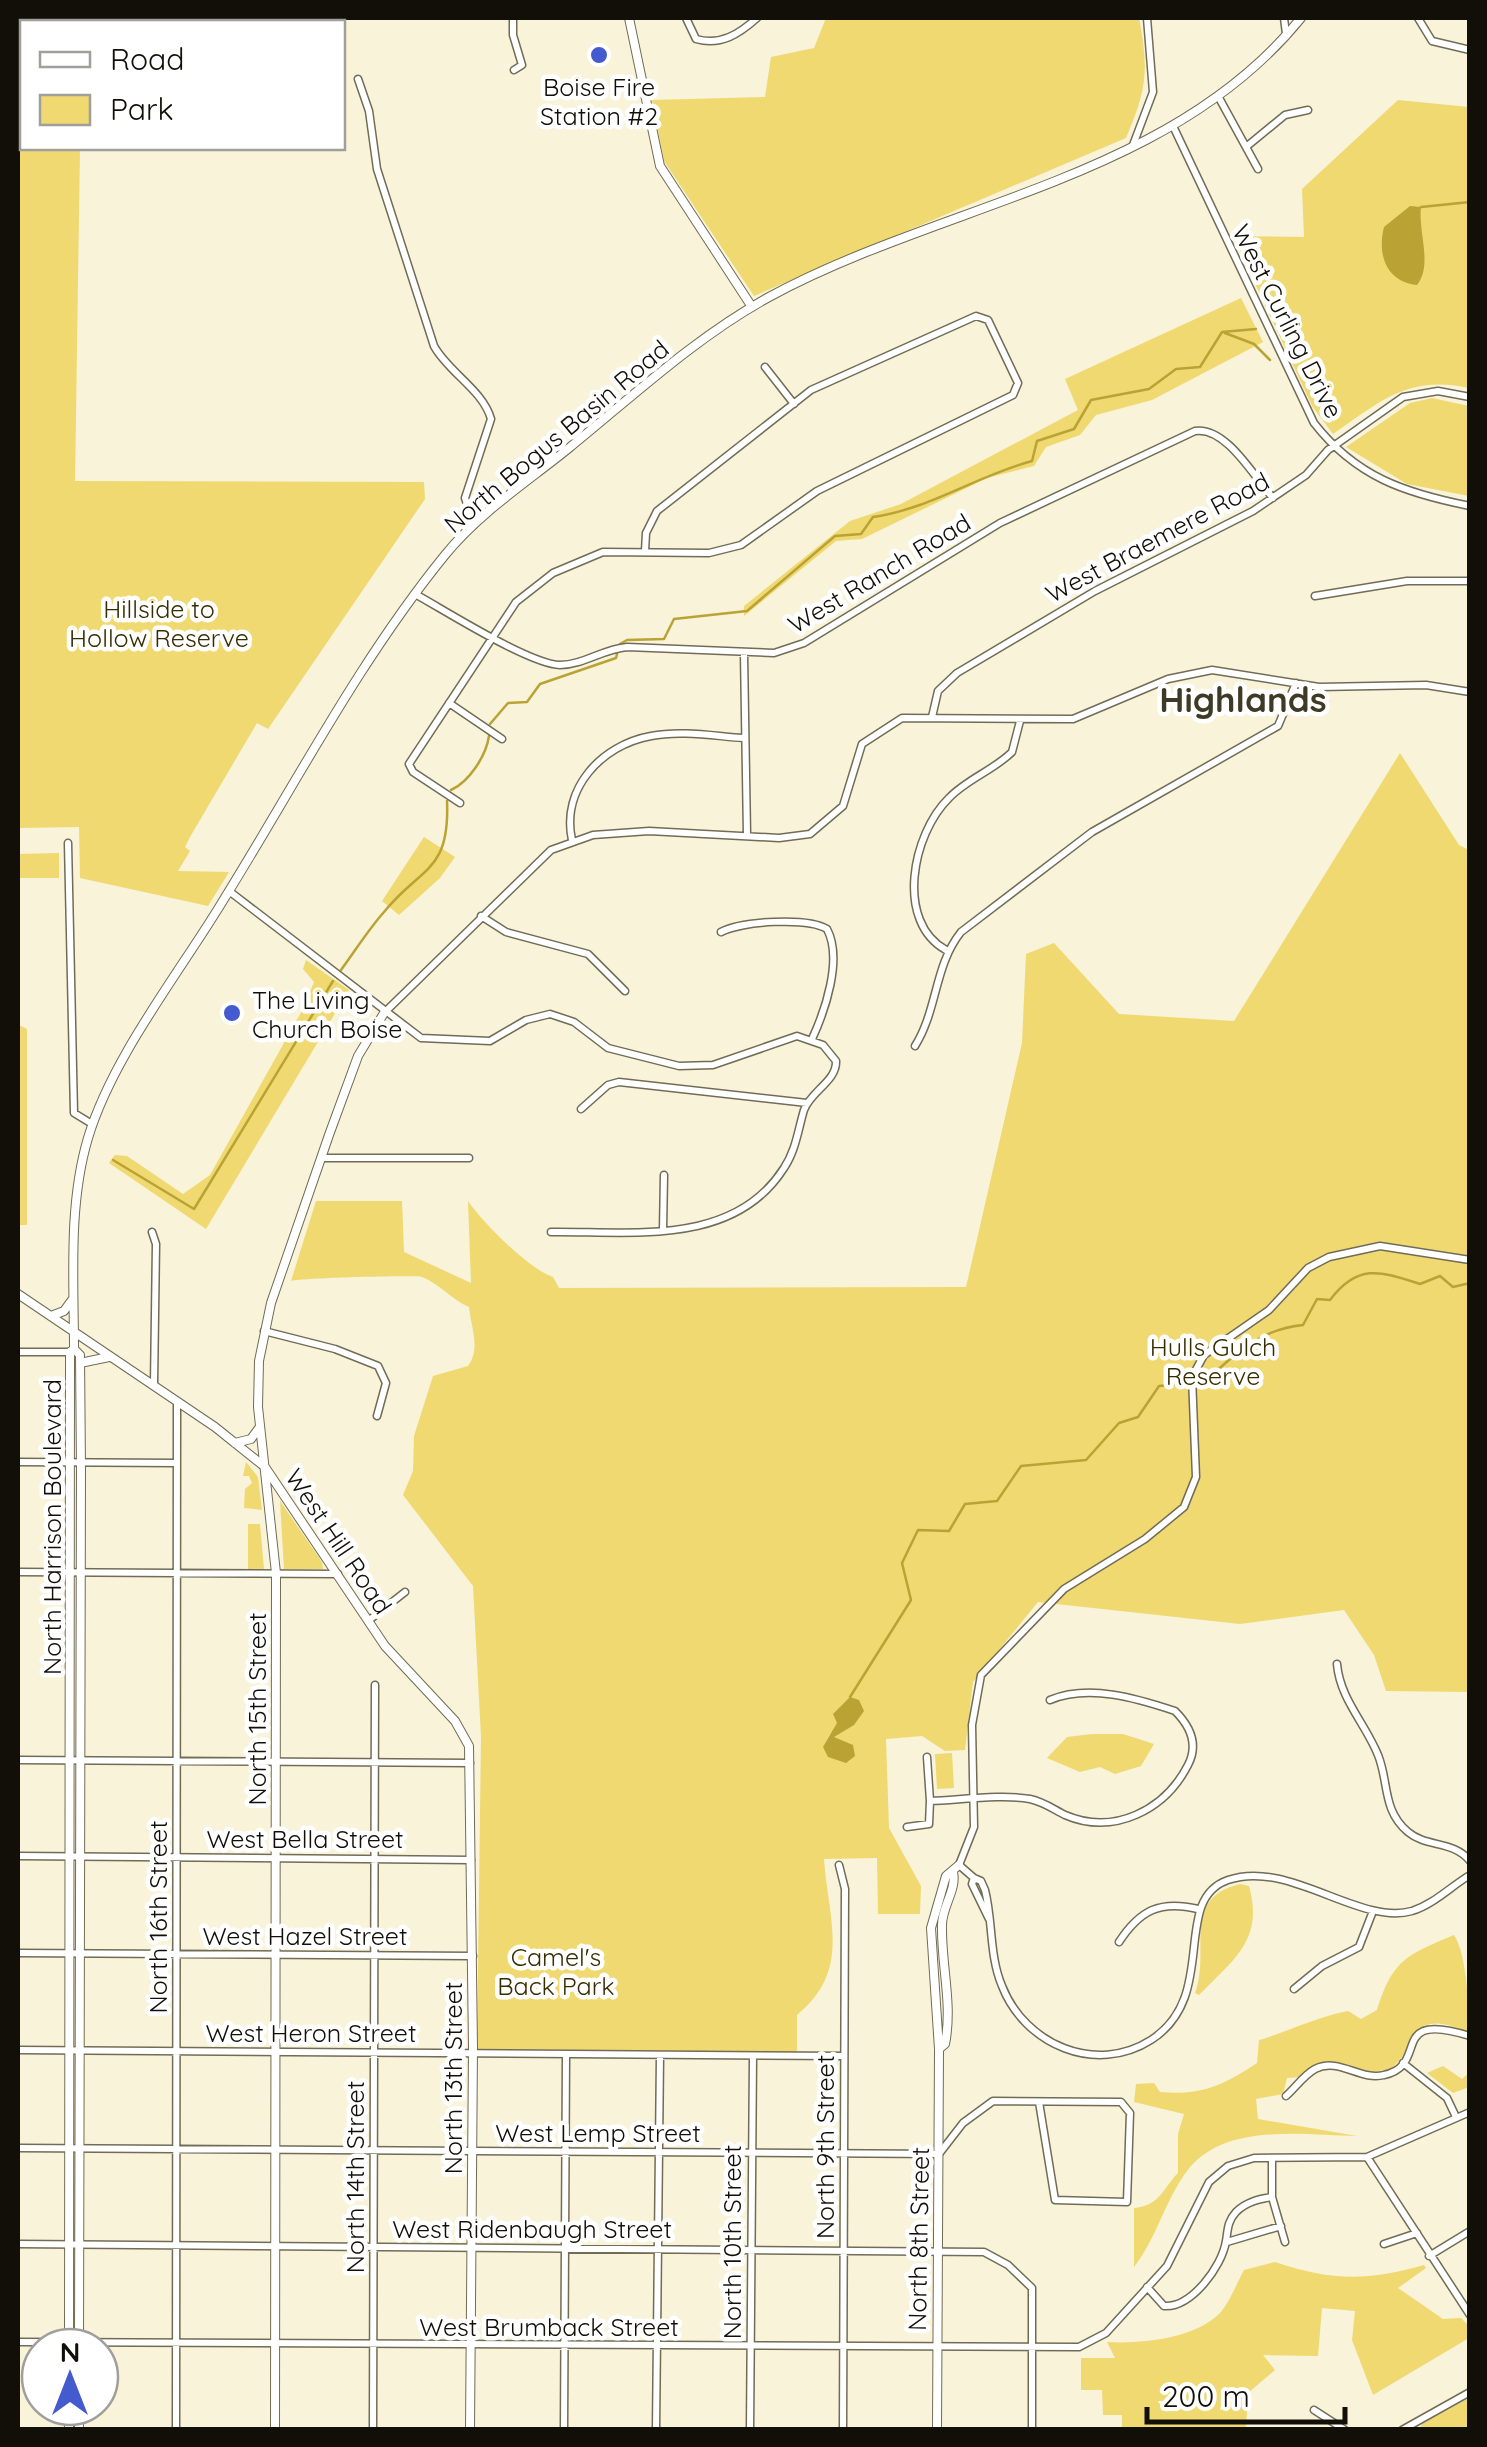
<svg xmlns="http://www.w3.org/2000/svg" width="1487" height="2447" viewBox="0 0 1487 2447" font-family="Quicksand,sans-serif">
<rect width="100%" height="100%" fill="#f8f3d9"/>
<path fill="#f0d970" d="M18,18h65l-1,4h-60v126h58l-5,333 349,1 1,17 -157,230 -11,-6 -67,114 -5,10 5,4 -12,20 51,1 -21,34 -128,-28 -1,-51 -61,1v26l41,-1v25h-41l1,147 8,4v196h-9z
M826,18h313c10,52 8,71 -13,120l-372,158 -90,-135 -12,-61 113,-3 6,-40 43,-9z
M1398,100l71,7v281c-61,-13 -88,13 -136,46l-21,-28 -79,-170 71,1 -2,-48z
M1241,298l22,44 -111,58 -56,15 -16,20 -34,12 -12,19 -47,12 -125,61 -26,2 -92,75v-10l106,-85 51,-17 177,-94 -13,-31z
M1432,398l37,8v90l-62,-12 -61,-37 64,-44z
M1400,753l59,92 10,5v842l-83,-1 -12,-36 -30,-45 -104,14 -202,-22 -65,80 -8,68 -20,1 -23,-15 -36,3 3,89 32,58 -1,28h-42l-1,-56 -53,1c4,60 28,111 -27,156v37l-320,-3 4,-312 -8,-151 -70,-91 10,-24 1,-35 19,-60 35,-10c13,-18 3,-38 1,-59 -17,-7 -29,-23 -47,-30 -7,-2 -120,1 -131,4l25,-80h86l2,51 67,31 -3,-82c14,21 62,69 85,76l6,11 407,-1 56,-244 4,-89 28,-11 65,71 115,7z
M424,837l31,20 -15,21 -41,37 -17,-14z
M306,960l43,30 -143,239 -97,-66 6,-8 12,1 56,38 27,-19 93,-166 11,-27 -11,-13z
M246,1462l12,15 4,33 -18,-2 1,-19 7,-6 -3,-7h-6z
M280,1501l42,61 1,7h-39z
M248,1524h12l4,45h-16z
M1092,1734h31l31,10 -13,22 -26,8 -15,-7 -20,5 -33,-14 20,-21z
M952,1753l2,35 -17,1 -2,-35z
M1240,1884l9,2c15,54 -15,73 -50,109l-4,-2c16,-43 -15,-95 45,-109z
M1454,1935c13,20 15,72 15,97 -60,-23 -44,5 -78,37l-19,3 -45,-11 -26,16 -14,1 -4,16 -27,5 2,20 99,17c-55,-1 -133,-14 -170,35 -22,29 -30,67 -53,96v-59c26,-2 29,-20 44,-35v-39l6,-20 -50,-12 2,-18 18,-1 6,9c41,4 64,-7 97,-29l2,-23c31,-9 57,-23 89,-29l13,8 16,-9c16,-51 30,-55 77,-75z
M1443,2066l19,13 7,-6v14l-16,6 -26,-20z
M1275,2262c56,19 93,19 149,3l2,3 -28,20 45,31 18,-1 8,8v12l-96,57 -21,-55 3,-29 -33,-3 -4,48 -55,-1 12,15 -27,23 -2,36h-124v-14h-19l-1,-25h-21v-32h34l-8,-16c33,2 89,-3 114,-30 9,-11 16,-29 23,-42z
M1469,2398v31h-49l2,-5z"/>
<path fill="#baa334" d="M1410,206l11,1c-3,25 12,58 -4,78 -31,-3 -40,-31 -33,-58z
M850,1697l9,3 5,11 -10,14 -20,12 19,8 2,11 -9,7 -18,-6 -5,-10 14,-24 -4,-9z"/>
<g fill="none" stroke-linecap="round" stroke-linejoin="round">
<path stroke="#baa334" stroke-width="2.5" d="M1421,207l49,-5
M1279,326l22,-2
M1225,333l29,11 16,16
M620,644l7,-4 37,-1 10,-20 73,-8 88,-75 26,-2 12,-17c57,-8 103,-41 159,-56l5,-20 37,-12 17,-29 58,-11 27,-20 24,-2 22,-35 34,-3
M490,724l18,-21 19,-1 13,-18 76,-26 1,-4
M451,790c18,-8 35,-34 38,-54
M341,970c14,-19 27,-40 43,-58 37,-46 66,-39 63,-111
M113,1160l81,49 139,-228
M1205,1382c30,-29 56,-53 98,-57l14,-26 13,1c28,-37 50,-29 90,-16l20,-8 13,11 17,-4
M850,1697l61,-97 -9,-37 16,-33 31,1 16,-27 32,-3 24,-35 65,-6 33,-37 19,-6 21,-31 23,-2"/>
<defs>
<path id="street" d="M513,18v17l9,30 -8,5
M686,18l10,21c25,7 43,-5 61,-21
M1284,18l2,16
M1418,18l14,23 38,9
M358,79l11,32 8,58 57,177c14,26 49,44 57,73l-26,79 9,27
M1218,96l40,73
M1173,126l141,297c42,54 91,70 156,83
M1133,145l20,-53 -6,-74
M1246,147l39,-32 23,-5
M765,367l29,37
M415,594c31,17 114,70 145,71 23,0 43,-16 67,-18l147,6 30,-10 196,-120 195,-92c31,-5 59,46 78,67
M1315,596l92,-15h63
M744,654l3,181
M449,703l53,36
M932,717l6,-26 19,-18 138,-82 158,-80 53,-36 22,-25 75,-53 35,-6 32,6
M460,803l-47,-31 -4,-8 107,-162 37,-29 50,-21 106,1 32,-8 76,-54 196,-96 5,-12 -30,-63 -12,-4 -165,74 -154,121 -11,22 -1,18
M572,840c-11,-51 29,-95 79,-104 29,-6 63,0 92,2
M68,843l6,270 18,11
M229,891l192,147 69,3 36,-21 24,-6 24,8 34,26 71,18 34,-1 84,-29 26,9 13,16c1,20 -25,30 -32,49 -6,20 -8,40 -20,58 -50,79 -152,63 -233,64
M481,916l25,16 82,22 37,37
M721,932c20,-11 87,-15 106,-3 16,30 -2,82 -15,110
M946,950c-51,-28 -34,-116 3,-152 18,-19 45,-28 63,-46l8,-31
M384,1013l167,-163 42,-15 56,-4 130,7 31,-4 33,-28 19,-62 40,-26 171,1 95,-40 44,-9 107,17 107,-2 44,7
M915,1046c23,-37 19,-80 46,-114l131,-100 186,-106 18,-43
M581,1109l27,-24 11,-3 188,21
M322,1158h147
M663,1230l1,-55
M152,1232l4,12 -2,141
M264,1331l71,18 43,17 8,17 -9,33
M18,1352h52
M18,1462l159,1
M18,1572l320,2
M368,1621l37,-29
M1337,1664c3,35 28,59 41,91 11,27 4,55 30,77 19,16 45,8 62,29
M927,1757l3,44
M18,1760l452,3
M907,1827l22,-3 1,-23c30,-1 72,-7 100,-2 14,3 23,10 35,16 49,21 100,-5 123,-50 11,-21 2,-39 -13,-54 -39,-13 -86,-27 -125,-11
M18,1856l453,4
M839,1865l6,24 -2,541
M974,1878l-15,-13 15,-38 -2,-102 9,-50 83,-86 81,-50 39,-32 12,-30 -4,-100 12,-22 65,-45 39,-42 21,-11 51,-11 90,14
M989,1919l-17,-35 2,-6 7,3 4,9c8,31 4,65 17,96 23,59 94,89 149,54 69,-44 19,-140 77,-160 61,-21 131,46 184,31 22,-7 38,-24 58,-36
M1119,1942c21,-32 41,-42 79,-33
M18,1953l455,3
M1294,1989l28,-23 37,-19 14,-36
M18,2050l826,6
M1403,2063l44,35 9,19
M1286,2096c9,-8 18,-21 29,-27 24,-12 45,12 69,6 47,-10 2,-65 86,-39
M18,2148l921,6 24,-31 30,-22 128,1 9,11 -3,89 -72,-2 -16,-98
M1367,2157l103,158
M1272,2158v39l13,45
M1227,2242l54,-16
M18,2244l966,8 24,13 24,23v142
M1384,2244l33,-11
M1429,2256l41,-25
M1147,2287l17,19c27,2 58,-39 62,-65 2,-11 1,-19 10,-29 10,-10 23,-13 36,-15
M18,2342l1061,5 27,-14 61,-67 42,-84 19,-16 26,-8 113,-1 103,-45
M1314,2410l31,20
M176,2430l1,-1025
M373,2430l2,-745
M564,2430l2,-376
M656,2430l4,-375
M750,2430l3,-374
M1402,2430l68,-38"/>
<path id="secondary" d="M629,18l31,148 92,141
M18,1294l197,133 50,40 120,179 70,75 14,25 4,302 -3,382
M51,1316l13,-5 8,-11
M74,1349l6,6 1,114 -2,878
M80,1363l29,-6
M235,1443l16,-4 8,-11
M939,2049l6,-5c8,-40 -4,-79 -3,-119 0,-19 15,-35 11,-53
M69,2347l1,-995 4,-3c0,-69 -6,-144 14,-211 24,-80 89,-162 133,-234 73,-117 137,-242 224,-349 34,-42 82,-73 124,-107 64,-52 127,-111 200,-151 175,-95 401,-117 532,-279
M79,2407v23
M69,2430v-23
M275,2430l1,-857 -18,-166 1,-46 12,-58 58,-168 29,-79 26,-43
M937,2430l2,-381 -8,-121 15,-52 13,-11"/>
</defs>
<use href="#street" stroke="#716c56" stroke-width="9"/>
<use href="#secondary" stroke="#716c56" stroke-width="10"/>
<use href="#street" stroke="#fff" stroke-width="6"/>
<use href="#secondary" stroke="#fff" stroke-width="8"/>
</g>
<g fill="#435bce" stroke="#fff" stroke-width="4">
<circle cx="599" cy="55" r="10"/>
<circle cx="232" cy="1013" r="10"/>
</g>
<g text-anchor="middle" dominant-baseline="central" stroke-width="9" stroke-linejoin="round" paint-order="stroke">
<g font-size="25" fill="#110f07" stroke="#fff">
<text x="599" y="86">Boise Fire<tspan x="599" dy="29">Station #2</tspan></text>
<text x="252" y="999" text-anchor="start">The Living<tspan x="252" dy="29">Church Boise</tspan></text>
</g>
<g font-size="25" fill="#110f07" stroke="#fff">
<text transform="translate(1288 321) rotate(63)">West Curling Drive</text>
<text transform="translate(556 436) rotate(-40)">North Bogus Basin Road</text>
<text transform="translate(1157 537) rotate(-28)">West Braemere Road</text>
<text transform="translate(879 573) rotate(-31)">West Ranch Road</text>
<text transform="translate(51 1527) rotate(-90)">North Harrison Boulevard</text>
<text transform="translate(339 1541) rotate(56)">West Hill Road</text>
<text transform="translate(256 1709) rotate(-90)">North 15th Street</text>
<text x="305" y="1838">West Bella Street</text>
<text transform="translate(157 1917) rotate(-90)">North 16th Street</text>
<text x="305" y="1935">West Hazel Street</text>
<text x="311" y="2032">West Heron Street</text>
<text transform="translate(452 2078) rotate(-90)">North 13th Street</text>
<text x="598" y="2132">West Lemp Street</text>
<text transform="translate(824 2147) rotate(-90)">North 9th Street</text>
<text transform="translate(354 2177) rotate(-90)">North 14th Street</text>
<text x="532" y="2228">West Ridenbaugh Street</text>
<text transform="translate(918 2239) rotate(-89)">North 8th Street</text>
<text transform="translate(731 2242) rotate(-90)">North 10th Street</text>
<text x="549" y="2326">West Brumback Street</text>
</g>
<g font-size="25" fill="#362d00" stroke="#fff">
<text x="159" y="608">Hillside to<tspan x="159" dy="29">Hollow Reserve</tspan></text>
<text x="1213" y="1346">Hulls Gulch<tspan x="1213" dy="29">Reserve</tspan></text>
<text x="556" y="1956">Camel's<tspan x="556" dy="29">Back Park</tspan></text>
</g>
<g font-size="35" font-weight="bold" fill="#3e3a25" stroke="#fff">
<text x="1243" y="699">Highlands</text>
</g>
</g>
<rect width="1487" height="2447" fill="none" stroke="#110f07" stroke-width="40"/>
<rect x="20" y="20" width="325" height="130" fill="#ffffff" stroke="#a09f9c" stroke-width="2.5"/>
<rect x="40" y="52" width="50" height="15" fill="#ffffff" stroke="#a09f9c" stroke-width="2.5"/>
<text x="110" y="70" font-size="30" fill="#110f07">Road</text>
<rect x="40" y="95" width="50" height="30" fill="#f0d970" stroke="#a09f9c" stroke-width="2.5"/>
<text x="110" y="120" font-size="30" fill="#110f07">Park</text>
<g transform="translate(70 2377)"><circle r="48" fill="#ffffff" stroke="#a09f9c" stroke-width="2.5"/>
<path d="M0-8L18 38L0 25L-18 38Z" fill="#435bce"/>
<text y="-15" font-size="28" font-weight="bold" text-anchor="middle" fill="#110f07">N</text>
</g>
<path d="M1147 2407v15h198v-15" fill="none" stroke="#110f07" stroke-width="5"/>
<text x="1162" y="2407" font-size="30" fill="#110f07" stroke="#ffffff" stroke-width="8" paint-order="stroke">200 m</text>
</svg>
